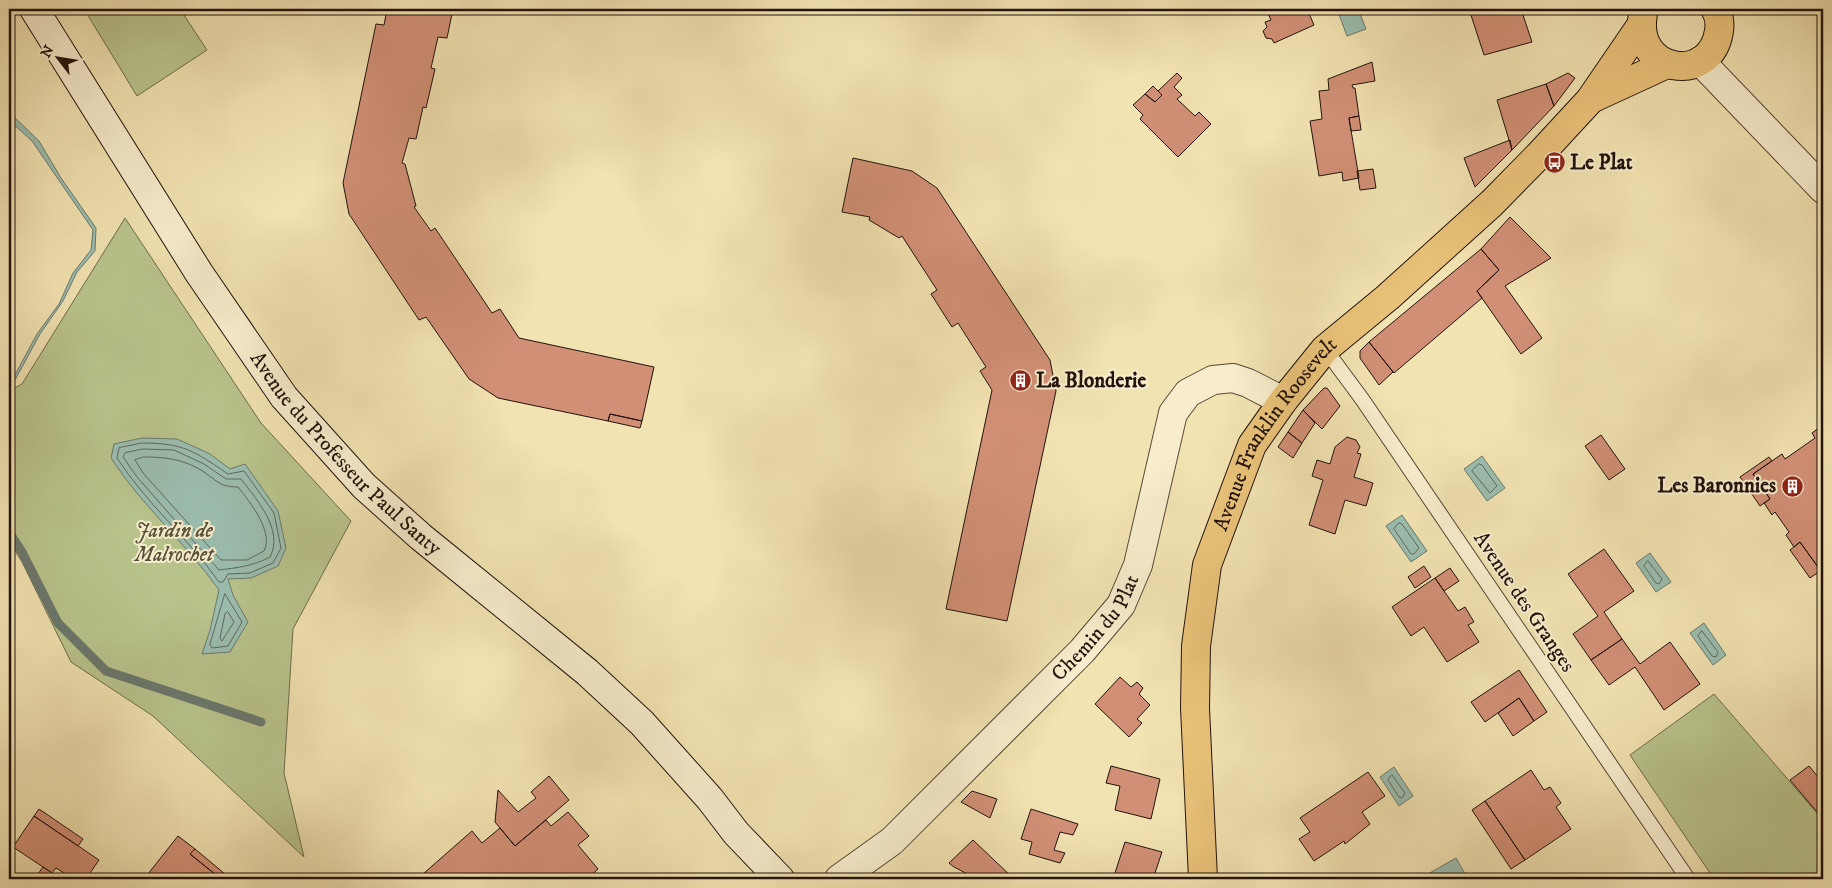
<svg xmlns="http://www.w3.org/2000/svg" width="1832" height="888" viewBox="0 0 1832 888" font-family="'IM FELL DW Pica',serif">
<rect width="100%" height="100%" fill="#f2e3b2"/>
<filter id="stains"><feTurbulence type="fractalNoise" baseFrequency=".004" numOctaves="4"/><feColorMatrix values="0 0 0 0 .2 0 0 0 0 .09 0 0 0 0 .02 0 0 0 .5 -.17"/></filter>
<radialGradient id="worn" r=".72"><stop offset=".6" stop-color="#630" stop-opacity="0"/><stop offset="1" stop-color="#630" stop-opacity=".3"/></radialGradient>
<path fill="#b9c48d" stroke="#6e6b4c" d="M84,9h96l27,41 -70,46z
M125,218l136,205 90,98 -58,108 -9,144 20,84 -151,-141 -82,-54 -49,-100 -13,-21v-150l13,-7z
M1714,694l109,126v47l-16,12h-93l-84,-124z"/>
<path fill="#9bbeb0" stroke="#6b796e" d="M1337,9h21l8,20 -19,7z
M9,112l30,29 22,37 35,50 -1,23 -18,21 -14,29 -23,33 -31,57v-5l28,-52 22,-30 14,-31 18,-23 2,-20 -61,-89 -23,-21z
M142,438l35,1 33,15 20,15 15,-5 33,47 8,37 -8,18 -27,12 -23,1 5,16 15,27 -18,30 -28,2 8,-24 9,-40c-33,-47 -77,-84 -108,-132l3,-14z
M1482,456l23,32 -18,13 -23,-32z
M1402,515l25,36 -16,11 -25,-36z
M1650,553l21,29 -15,10 -20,-29z
M1704,623l22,32 -13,10 -23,-32z
M1394,767l19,29 -14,10 -19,-29z
M1456,858l12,21h-37l-3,-5z"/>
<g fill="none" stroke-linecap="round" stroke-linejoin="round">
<path stroke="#5e685e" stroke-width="1" d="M142,443c42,0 52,8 86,31l16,-3 30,42 7,35 -8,15 -23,10 -22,1 -5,8h-4c-31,-44 -73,-79 -102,-124l2,-10z
M143,449l31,1 30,14 22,15h15c16,21 43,51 29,78 -17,9 -34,11 -51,13l-82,-93 -14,-20 2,-4z
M144,457c21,0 38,2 57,13 16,10 17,17 37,17 12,15 36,45 26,64l-17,9h-26l-78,-87 -8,-13z
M1479,464l3,1 15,21 -7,7 -18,-22z
M1399,523l3,1 17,24 -5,6h-3l-17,-25z
M1648,561l14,18 -3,5 -3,-1 -12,-17z
M225,594l17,28 -14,24 -16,2 -2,-3z
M228,612l6,10 -12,19 -2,-3 5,-24z
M1702,631l16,21 -2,5 -4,-1 -14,-20z
M1392,775l13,18 -3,5 -3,-1 -11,-17z"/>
<path stroke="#6b796e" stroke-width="9" d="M9,532l13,20 36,71 48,48 155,51"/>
</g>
<path fill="#d19076" stroke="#22120c" d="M387,9h66l-6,29 -9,-1 -7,31 4,1 -9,39 -3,-1 -7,32 -7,-1 -7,25 3,1 11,42 -2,1 17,24 4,-3 57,85 8,-4 19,29 135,29 -12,54 -32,-7 -2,7 -110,-23 -29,-19 -43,-62 -7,3 -70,-106 -6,-31 33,-159 8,1z
M1266,9h41l7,16 -40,18 -2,-4 -6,-1 -3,-7 4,-4 -2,-5 6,-2z
M1469,9h52l11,33 -48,13z
M1372,62l3,19 -23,4 1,3h2l4,28 -10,2 10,60 -16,3 -1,-9 -23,4 -9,-55 12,-2 -3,-28 10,-1 -1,-11z
M1177,73l5,5 -8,9 8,8 -5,4 18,17 4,-4 12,12 -33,33 -38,-38 3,-4 -10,-10 12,-11 10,8 7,-7 -4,-4z
M1568,73l7,5 -21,28 -8,-22z
M1546,84l8,22 -42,44 -15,-50z
M1153,86l9,9 -7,7 -10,-8z
M1359,116l2,14 -10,1 -2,-13z
M1510,140l2,10 -37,37 -11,-29z
M853,158l59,13 25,17 113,172 6,31 -49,230 -61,-12 46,-219 -12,-19 6,-4 -28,-44 -6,4 -21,-33 6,-4 -35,-54 -3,2 -30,-18 1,-3 -28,-5z
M1373,169l3,19 -16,2 -3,-19z
M1510,217l41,41 -46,28 37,52 -21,16 -44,-63 22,-21 -18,-21z
M1481,249l18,21 -22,21 5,7 -88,75 -25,-31z
M1369,342l24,30 -14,13 -19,-27v-7z
M1324,388h3l13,18 -18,23 -19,-19z
M1303,410l12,13 -13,20 -14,-11z
M610,414l32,7 -2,7 -32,-7z
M1823,425v138l-5,4 -18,-25 -6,5 -8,-12 3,-3 -14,-20 -3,3 -8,-12 6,-4 -17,-25 29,-20 3,5 30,-21 -3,-5z
M1288,432l14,11 -9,15 -15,-11z
M1601,435l24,34 -16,11 -24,-34z
M1347,437l9,3 4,7 -3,6 4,1 -7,23 19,6 -7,23 -21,-6 -10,34 -26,-9 14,-45 -11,-4 5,-16 13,4 5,-17z
M1769,457l3,4 -19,13 17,25 -10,7 -20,-29z
M1800,542l18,25 5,-4v6l-13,9 -20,-28z
M1604,549l30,42 -30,21 18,27 -31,21 -18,-26 25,-18 -30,-42z
M1424,566l7,11 -16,11 -7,-11z
M1450,568l9,13 -15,10 -9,-13z
M1435,578l23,33 7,-4 9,15 -6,3 11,17 -32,20 -23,-35 -13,9 -19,-29z
M1622,639l18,25 30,-22 30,42 -36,26 -29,-43 -26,18 -18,-25z
M1519,670l28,42 -13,9 -15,-23 -34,24 -14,-20z
M1120,677l11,10 6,-5 6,6 -4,6 11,11 -13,14 5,4 -13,14 -34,-33z
M1519,698l15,23 -21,15 -15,-23z
M1111,766l49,13 -9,40 -36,-9 5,-24 -14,-3z
M1809,766l14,17v36l-33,-39z
M1531,770l13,20 6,-3 11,16 -5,4 15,22 -46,31 -40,-59z
M1368,772l17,24 -23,16 8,12 -25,20 -1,-3 -30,20 -15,-22 11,-7 -10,-14z
M549,776l20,24 -54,46 -20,-24 3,-32 20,22 18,-14 -5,-6z
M972,791l25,8 -7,19 -29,-16z
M1485,801l40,59 -14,9 -39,-59z
M39,809l44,30 -5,7 -44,-30z
M1031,809l47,15 -5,11 -13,-3 -6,18 11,3 -5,10 -31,-9 3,-12 -11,-3z
M568,812l21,24 -11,9 20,24 -11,10h-160l-4,-5 49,-43 10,12 18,-15 15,18 31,-26 5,6z
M34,816l65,44 -13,19h-12l-18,-11 -4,5 -39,-26z
M178,836l17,13 -5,5 31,25h-77z
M973,840l41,39h-37l-23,-12 -5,-4z
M1125,842l37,10 -9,27h-28l-11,-3z
M195,849l36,30h-10l-31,-25z
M43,867l9,6 -4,6 -10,-5z"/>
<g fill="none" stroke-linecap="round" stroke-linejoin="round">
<defs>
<path id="lane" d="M1325,349l37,50 326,480"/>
<g id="street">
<path d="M1700,61l123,128"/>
<path id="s1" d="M839,879l53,-38 190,-190 39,-46 17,-40 35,-152 15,-20 25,-13 20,-2 15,5 35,18"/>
</g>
<g id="secondary">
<path id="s2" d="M34,9l165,264 85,124 80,89 57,51 166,135 55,51 68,76 26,34 44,46"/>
</g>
<g id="primary">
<path d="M1643,14c-11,59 68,72 76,17 1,-7 0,-16 -4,-22"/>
<path d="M1591,99l76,-35"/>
<path id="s3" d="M1203,879l-8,-171 1,-62 11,-81 45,-120 31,-44 42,-52 63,-52 104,-94 50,-51 48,-52 50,-73"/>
</g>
</defs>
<use href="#lane" stroke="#564636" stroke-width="16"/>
<use href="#street" stroke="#564636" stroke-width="30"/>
<use href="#secondary" stroke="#22120c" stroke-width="30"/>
<use href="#primary" stroke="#22120c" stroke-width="30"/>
<use href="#lane" stroke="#f7edcd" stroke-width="14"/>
<use href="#street" stroke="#f7edcd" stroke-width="28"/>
<use href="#secondary" stroke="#f7edcd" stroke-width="28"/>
<use href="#primary" stroke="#e9c279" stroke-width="28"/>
</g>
<defs>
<symbol id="bus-disc" viewBox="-11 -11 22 22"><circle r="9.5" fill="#8f2418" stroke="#f7edcd"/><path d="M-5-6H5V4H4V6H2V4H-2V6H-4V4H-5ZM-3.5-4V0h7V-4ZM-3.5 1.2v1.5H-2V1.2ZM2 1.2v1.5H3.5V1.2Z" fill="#fff"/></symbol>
<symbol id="building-disc" viewBox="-11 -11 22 22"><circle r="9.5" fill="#8f2418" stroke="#f7edcd"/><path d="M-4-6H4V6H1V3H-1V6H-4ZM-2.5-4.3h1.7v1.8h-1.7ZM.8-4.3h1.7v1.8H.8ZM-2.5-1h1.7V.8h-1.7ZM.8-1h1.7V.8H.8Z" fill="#fff"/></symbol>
</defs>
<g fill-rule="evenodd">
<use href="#bus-disc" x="1542" y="150" width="25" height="25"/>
<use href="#building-disc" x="1008" y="368" width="25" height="25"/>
<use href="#building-disc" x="1780" y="474" width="25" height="25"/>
</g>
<g text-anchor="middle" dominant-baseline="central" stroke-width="4" stroke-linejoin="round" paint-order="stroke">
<g font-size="21" font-weight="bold" fill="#22120c" stroke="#f7edcd" text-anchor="start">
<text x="1570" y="163">Le Plat</text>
<text x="1036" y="381">La Blonderie</text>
<text x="1776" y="486" text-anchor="end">Les Baronnies</text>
</g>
<g font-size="21" fill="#22120c" stroke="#f7edcd">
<text stroke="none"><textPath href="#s3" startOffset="464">Avenue Franklin Roosevelt</textPath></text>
<text stroke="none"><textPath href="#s2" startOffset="545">Avenue du Professeur Paul Santy</textPath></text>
<text transform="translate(1524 602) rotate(56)">Avenue des Granges</text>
<text stroke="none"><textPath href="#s1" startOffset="361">Chemin du Plat</textPath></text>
</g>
<g font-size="21" font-style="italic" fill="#575039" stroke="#f7edcd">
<text x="174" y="531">Jardin de<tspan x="174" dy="24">Malrochet</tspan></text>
</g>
</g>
<rect width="1832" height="888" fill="none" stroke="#f2e3b2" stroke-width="30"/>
<rect x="10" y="10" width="1812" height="868" fill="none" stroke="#22120c" stroke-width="2.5"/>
<rect x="15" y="15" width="1802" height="858" fill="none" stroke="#22120c"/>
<g transform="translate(58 58) rotate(301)" stroke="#f7edcd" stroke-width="4" paint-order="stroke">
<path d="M0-4L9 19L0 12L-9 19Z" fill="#22120c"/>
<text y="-8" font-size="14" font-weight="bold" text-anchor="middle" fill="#22120c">N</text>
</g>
<rect width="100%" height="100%" filter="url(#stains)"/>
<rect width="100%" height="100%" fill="url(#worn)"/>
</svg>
